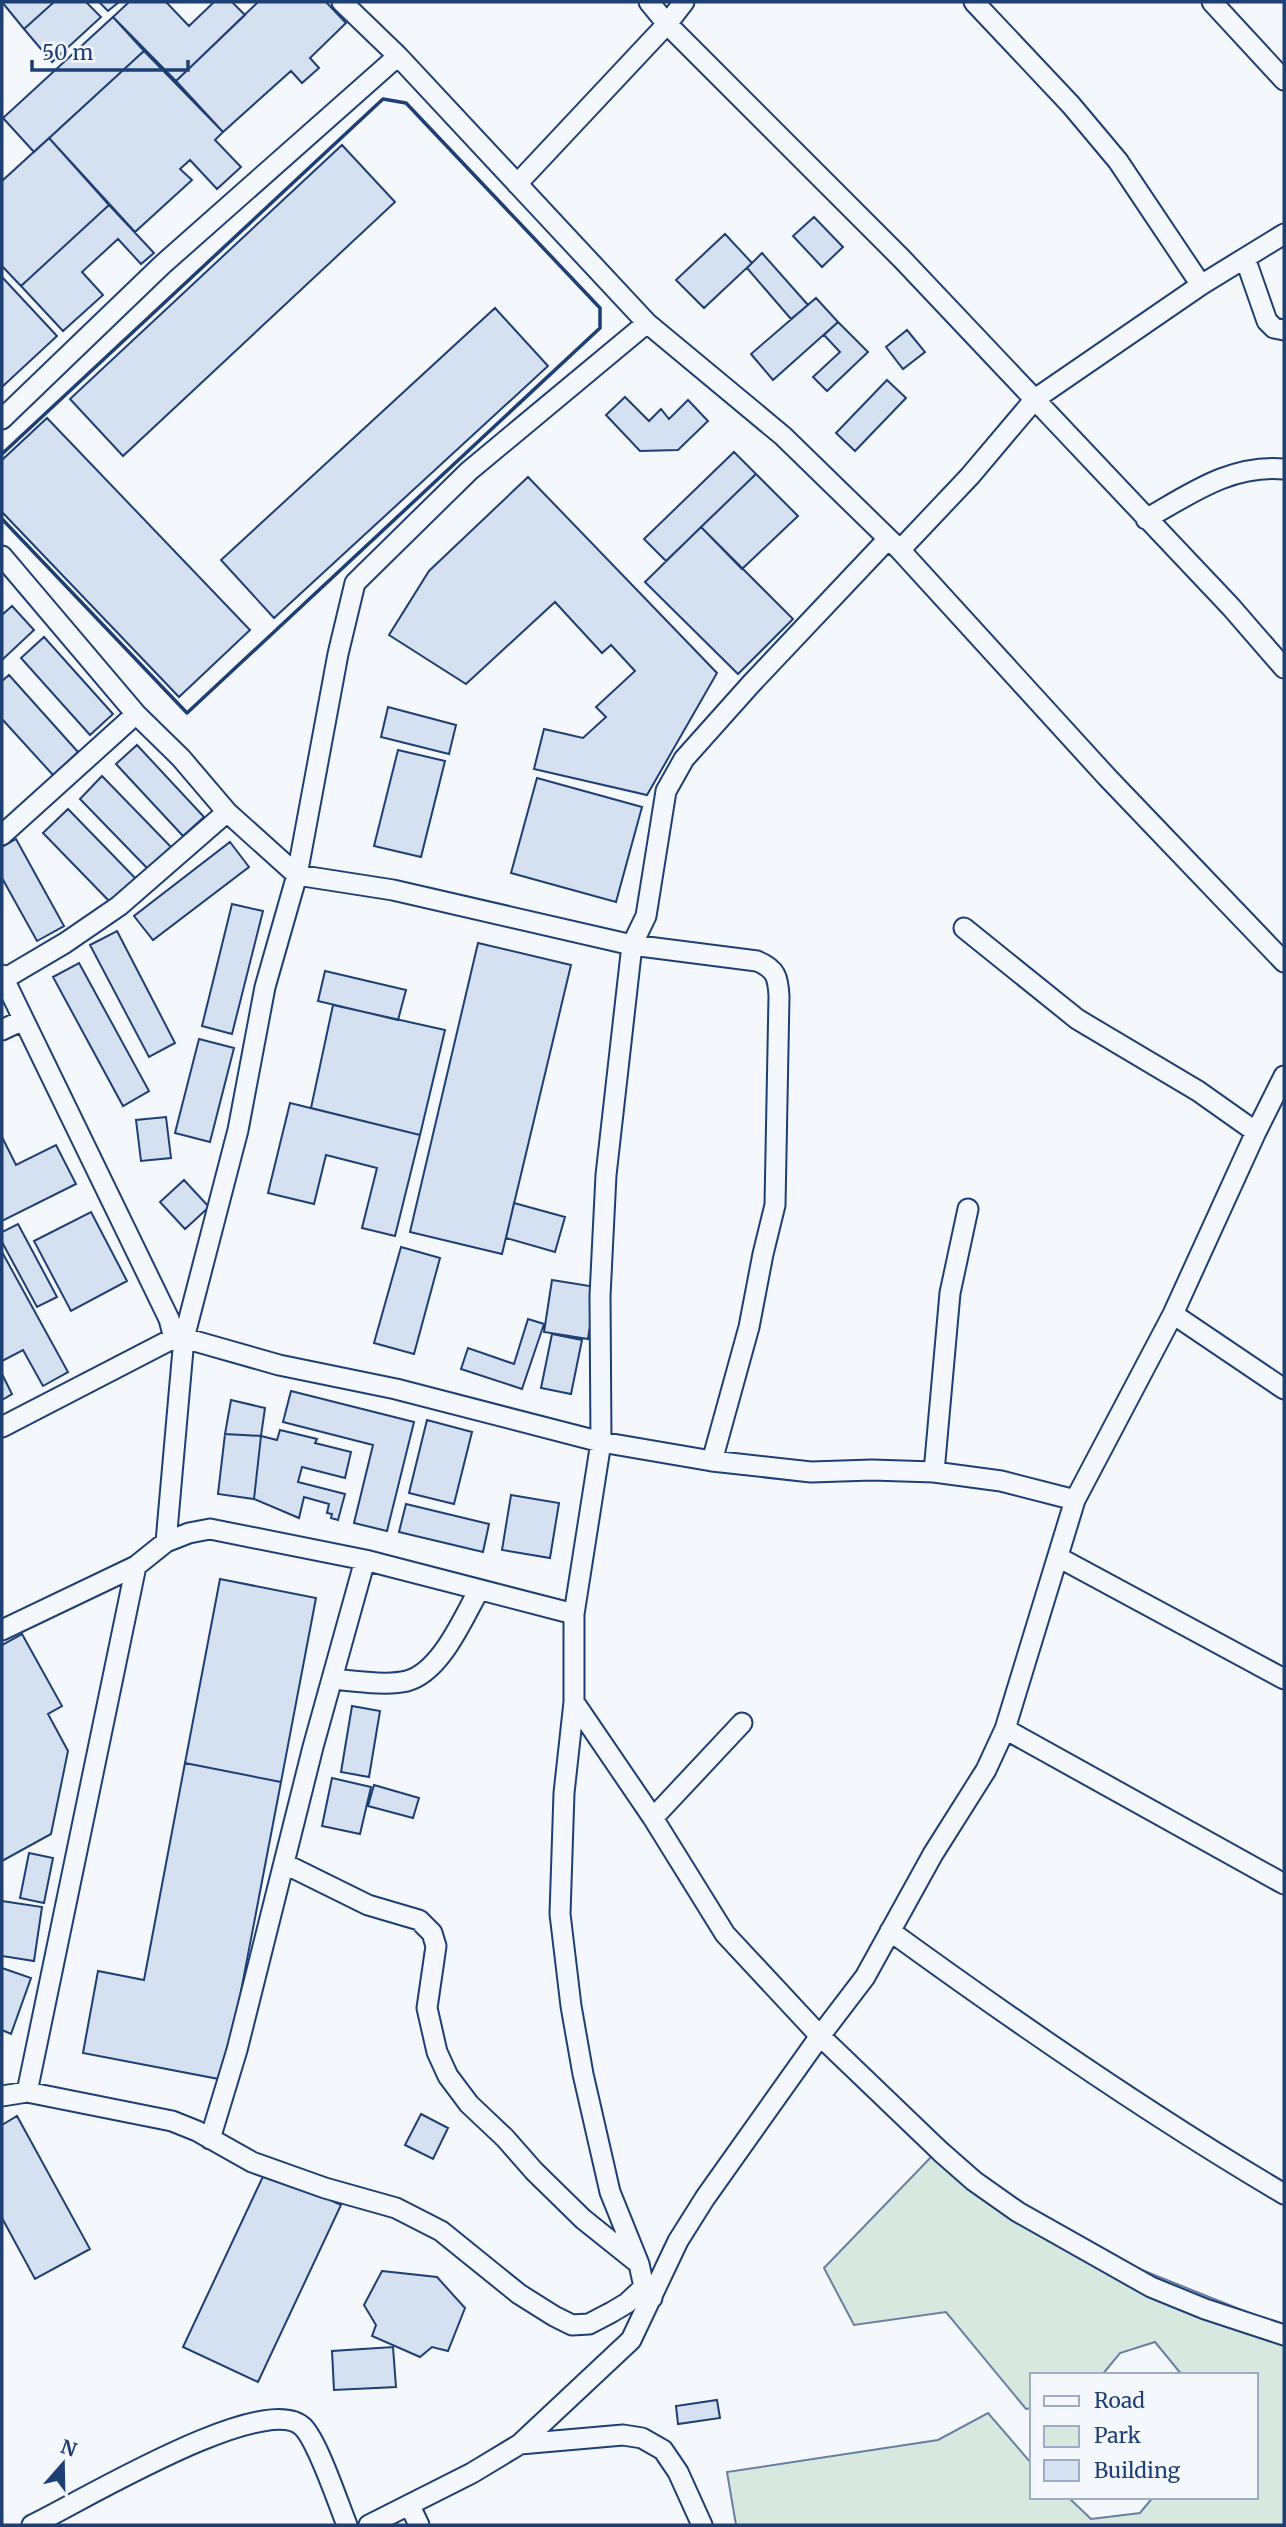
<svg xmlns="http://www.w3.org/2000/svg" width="1286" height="2527" viewBox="0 0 1286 2527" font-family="Merriweather,serif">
<rect width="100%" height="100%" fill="#f4f7fb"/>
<path fill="#d7e8df" stroke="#687fa3" stroke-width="2" d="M933,2155l199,111 152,61v198h-548l-9,-53 211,-32 50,-27 44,51v33h36l23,22 49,-6 13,-16h103v-122h-74l-27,-33 -35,11 -18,22h-70v33l-6,1 -80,-97 -92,13 -30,-57z"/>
<path fill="#d5e0f0" stroke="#1d3f73" stroke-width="2" d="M2,2h52l-30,27z
M54,2h32l15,15 -49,45 -28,-33z
M99,2h20l-11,9z
M129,2h37l23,24 25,-24h18l13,13 -69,66 -63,-64z
M258,2h68l20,21 -36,35 9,10 -17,15 -11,-12 -68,61 -47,-51z
M113,17l31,34 -110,101 -31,-34z
M144,51l79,81 -8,8 26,27 -24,22 -27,-29 -10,9 12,11 -57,52 -86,-94z
M49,138l60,67 -88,81 -19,-20v-85z
M342,145l53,57 -272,254 -53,-57z
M109,205l45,48 -13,11 -23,-25 -36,33 21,23 -40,36 -42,-45z
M814,217l29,30 -21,20 -29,-31z
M725,234l27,29 -48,45 -28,-28z
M762,253l46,52 -17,14 -44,-51z
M2,277l55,59 -55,51z
M816,298l22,24 -65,58 -22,-26z
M495,308l53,58 -274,252 -53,-58z
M838,322l30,30 -41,39 -14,-14 27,-25 -16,-17z
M907,330l18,22 -22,17 -17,-22z
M887,380l19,18 -51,53 -19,-18z
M625,397l24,24 12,-12 8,10 19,-19 20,21 -30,29 -38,1 -34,-36z
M47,418l203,212 -71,67 -177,-185v-52z
M734,452l22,22 -90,87 -22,-22z
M756,474l42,42 -56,53 -41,-42z
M528,477l189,196 -70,122 -113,-26 10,-40 39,9 23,-21 -10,-10 39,-36 -24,-26 -9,8 -47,-51 -89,82 -77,-49 40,-64z
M701,527l92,92 -55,55 -93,-92z
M12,606l22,24 -32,30v-45z
M44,637l69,77 -23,21 -69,-77z
M9,675l69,77 -25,23 -51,-56v-38z
M388,707l68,18 -7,29 -68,-17z
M137,745l67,72 -21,19 -67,-72z
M398,750l47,11 -24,96 -47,-11z
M102,776l69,71 -23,22 -68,-70z
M537,778l105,29 -26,95 -105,-29z
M68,809l69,71 -25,24 -69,-71z
M16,839l48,87 -27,15 -35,-63v-31z
M230,842l19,25 -96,73 -19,-24z
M232,904l31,7 -31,123 -30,-8z
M117,931l58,112 -26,14 -59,-112z
M478,943l93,22 -69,289 -92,-22z
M79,963l70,128 -26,15 -70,-129z
M325,971l81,19 -8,30 -80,-19z
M333,1005l112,25 -25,105 -109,-27z
M199,1039l35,9 -24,94 -35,-9z
M290,1103l130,32 -25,101 -33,-8 15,-60 -51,-13 -12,49 -46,-11z
M166,1117l5,41 -30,3 -5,-41z
M2,1137l14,28 40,-20 20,39 -74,37z
M184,1180l25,27 -24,22 -25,-27z
M514,1203l51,14 -10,35 -49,-14z
M91,1212l36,69 -56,30 -37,-70z
M18,1224l39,73 -20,10 -35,-65v-10z
M401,1247l39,11 -26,96 -40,-11z
M2,1252l66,120 -25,14 -20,-36 -21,11z
M552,1280l44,7 -8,52 -44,-7z
M528,1319l16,5 -22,65 -61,-20 7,-21 46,16z
M552,1334l30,6 -11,54 -30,-6z
M2,1374l10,20 -10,6z
M291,1391l123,31 -27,109 -33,-8 19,-78 -90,-23z
M231,1400l34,8 -4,28 -36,-2z
M427,1420l45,12 -18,72 -45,-11z
M280,1430l37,9 -2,4 36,9 -6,26 -43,-11 -4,15 47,12 -7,26 -7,-2 1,-4 -5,-1 2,-9 -25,-7 -5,21 -45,-19 7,-63 16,4z
M225,1434l36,2 -7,63 -36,-5z
M511,1495l48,8 -9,55 -48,-8z
M406,1504l83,20 -6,28 -84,-20z
M220,1579l96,19 -35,184 -96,-19z
M22,1634l40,72 -14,8 20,37 -17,83 -49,27v-216z
M352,1706l28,5 -11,66 -28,-5z
M185,1763l96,19 -57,298 -141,-27 15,-82 46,9z
M332,1778l39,9 -11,47 -38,-8z
M374,1785l45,13 -6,20 -45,-12z
M29,1853l24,5 -9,45 -24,-5z
M2,1901l40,6 -8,54 -32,-5z
M2,1968l29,10 -20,56 -9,-4z
M421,2114l27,14 -15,31 -28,-14z
M17,2116l73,133 -55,30 -33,-61v-93z
M266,2170l75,35 -83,177 -75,-35z
M382,2271l55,6 28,31 -17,43 -16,-4 -12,10 -48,-21 4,-11 -12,-20z
M393,2347l3,40 -62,3 -2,-39z
M717,2400l3,18 -42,6 -2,-18z"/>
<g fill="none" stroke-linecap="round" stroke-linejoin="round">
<defs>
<path id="street" d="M342,2l56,54 249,267 136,113 117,114 207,227 177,185
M649,2l18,22 235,235 329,348 53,61
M974,2l97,103 47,56 83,124
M1212,2l72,78
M517,184l150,-160 17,-22
M1245,258l22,63 7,7 10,2
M2,419l160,-154 236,-209
M1146,519c44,-25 85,-55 138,-50
M900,550l70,-74 65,-77 166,-114 83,-51
M2,556l134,158 45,44 46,54 70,63 96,15 239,55 125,16c19,8 21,16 22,35l-4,209 -12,49 -14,73 -37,134
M2,835l134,-121
M964,928l113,91 121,72 58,41
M2,975l167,344 5,19
M4,979l61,-36 54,-37 108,-94
M2,1030l21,-10
M1173,1314l111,75
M2,1427l172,-89h10l95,27 117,24 205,53 111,19 99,11 61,-2 62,2 67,9 74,19
M934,1472l16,-179 18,-84
M166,1542l18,-204 54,-208 27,-143 32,-112 41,-221 17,-71 114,-112 178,-148
M1058,1557l226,122
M2,1630l134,-64 30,-24 23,-9 21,-4 155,31 209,54
M332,1679c22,2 55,7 75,2 34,-9 56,-63 72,-91
M574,1702l79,116 72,116 95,102 121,116 33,29 44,31 133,75 54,22 79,26
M1005,1729l279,155
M653,1818l89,-95
M285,1864l83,41 51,15 13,13 4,13 -9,62 10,44 11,24 21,28 36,34 29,33 49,48 55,44
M890,1931c128,93 258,183 394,263
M27,2092l109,-526
M2,2096l25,-4 145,29 25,10 55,31 73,26 71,20 45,23 78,63 35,22 18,9 17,-1 23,-12 15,-9 17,-16
M210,2139l27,-89 76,-303 52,-187
M652,2298l-8,-11 -5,-23 -29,-72 -27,-118 -12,-68 -11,-92 4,-121 10,-91v-88l27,-172 -1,-146 6,-121 26,-230 14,-29 20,-125 18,-32 67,-75 137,-145
M520,2444l103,-9 19,3 21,12 15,22 24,53
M410,2506l9,19
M32,2525c43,-20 233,-136 271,-98 15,15 35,76 44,98
M369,2525l103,-52 48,-29 111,-104 47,-99 27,-43 115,-162 45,-59 68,-123 53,-84 19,-41 70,-229 98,-186 83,-182 28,-56"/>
</defs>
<use href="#street" stroke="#1d3f73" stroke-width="23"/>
<use href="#street" stroke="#f4f7fb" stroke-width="19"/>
<path stroke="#1d3f73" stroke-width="3.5" d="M2,454l381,-355 23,4 194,205v20l-413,385 -185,-194"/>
</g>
<rect width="1286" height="2527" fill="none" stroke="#1d3f73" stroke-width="7"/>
<rect x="1030" y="2373" width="228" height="126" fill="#f4f7fb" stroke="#9eadc5" stroke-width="2"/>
<rect x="1044" y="2396" width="35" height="10" fill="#f4f7fb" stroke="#9eadc5" stroke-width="2"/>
<text x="1094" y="2408" font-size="21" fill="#1d3f73">Road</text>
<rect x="1044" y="2426" width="35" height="21" fill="#d7e8df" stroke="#9eadc5" stroke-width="2"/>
<text x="1094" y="2443" font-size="21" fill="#1d3f73">Park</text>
<rect x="1044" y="2460" width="35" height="21" fill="#d5e0f0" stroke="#9eadc5" stroke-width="2"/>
<text x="1094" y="2478" font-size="21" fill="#1d3f73">Building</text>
<g transform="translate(63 2464) rotate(20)" stroke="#f4f7fb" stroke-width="5" paint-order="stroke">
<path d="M0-5L12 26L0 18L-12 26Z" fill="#1d3f73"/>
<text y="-10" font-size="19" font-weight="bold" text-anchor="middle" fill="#1d3f73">N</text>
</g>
<path d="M32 60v10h156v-10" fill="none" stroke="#1d3f73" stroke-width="3.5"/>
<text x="42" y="60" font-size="21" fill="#1d3f73" stroke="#f4f7fb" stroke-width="5" paint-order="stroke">50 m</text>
</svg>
